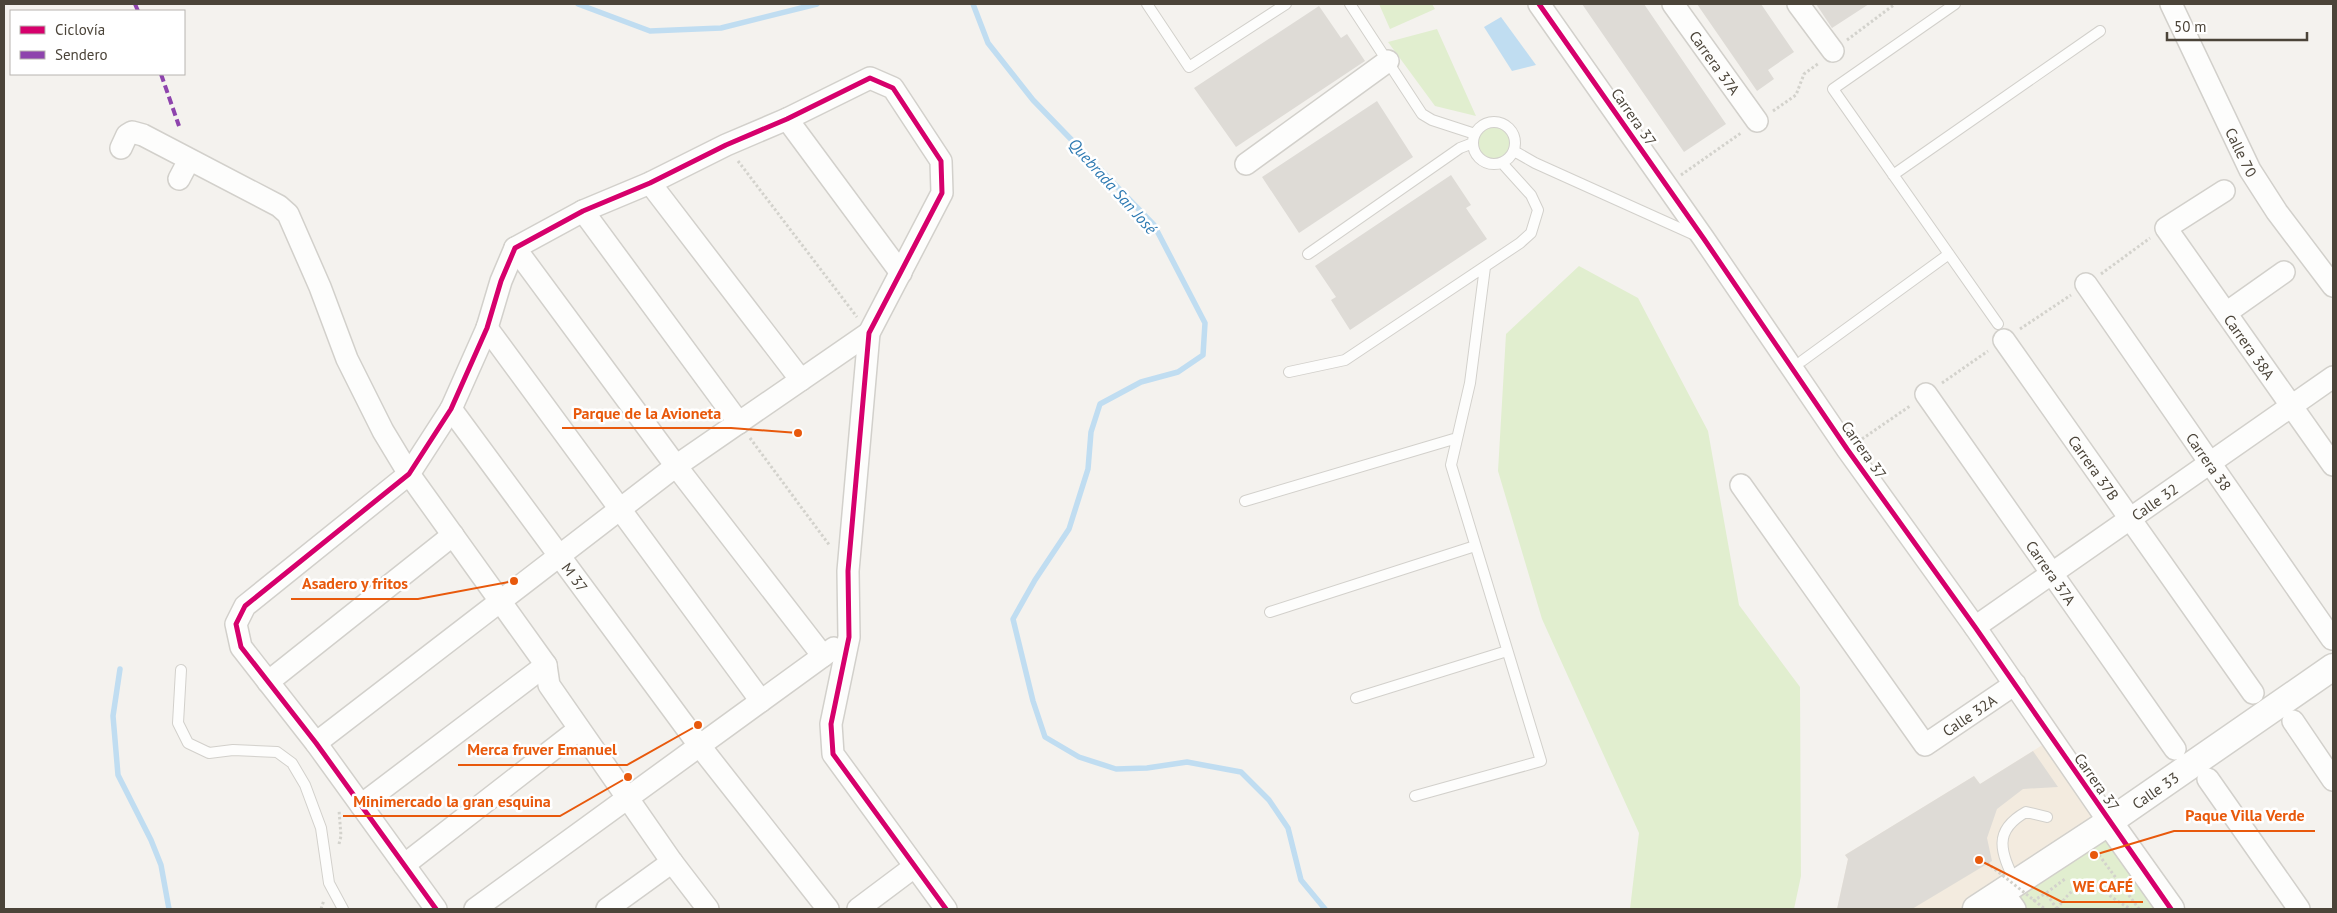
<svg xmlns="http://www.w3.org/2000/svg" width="2337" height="913" viewBox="0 0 2337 913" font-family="'PT Sans',sans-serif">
<rect width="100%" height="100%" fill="#f4f2ee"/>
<path fill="#f3ebdf" d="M2052,739l57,83 -133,87h-139l11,-50 -3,-4 129,-79 6,8z"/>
<path fill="#e1eecf" d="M1379,4h53l3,5 -45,20z
M1437,29l39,87 -41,-10 -47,-64z
M1473 143a21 21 0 1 1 42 0a21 21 0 1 1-42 0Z
M1579,266l59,32 70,133 31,174 61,82 1,189 -7,33h-164l9,-76 -97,-214 -44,-148 8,-137z
M2109,822l62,87h-156v-27z"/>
<path fill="#c0ddf1" d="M1501,17l35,48 -24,6 -28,-44z"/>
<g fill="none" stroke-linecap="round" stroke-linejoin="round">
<path stroke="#c0ddf1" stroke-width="5.5" d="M578,4l72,27 71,-3 96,-24
M973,4l15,39 45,57 121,125 51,98 -2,32 -25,17 -37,10 -41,22 -9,28 -3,37 -19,60 -34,51 -22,39 20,82 12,36 34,20 37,12 31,-1 40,-6 54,10 28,28 19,28 13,52 24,29
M120,669l-7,47 5,59 33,65 10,25 8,44"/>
</g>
<path fill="#dedbd6" d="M1582,4h62l82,120 -42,28z
M1697,4h64l33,48 -26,18 6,9 -17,12z
M1816,4h53l-37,24z
M1319,6l22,32 6,-4 18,27 -129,86 -42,-59z
M1377,101l36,56 -114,76 -37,-56z
M1451,175l20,30 -5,3 21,31 -137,91 -19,-30 5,-3 -21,-31z
M2033,751l25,36 -35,2 -26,20 -10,29 5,23 -80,48h-75l11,-50 -3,-4 129,-79 6,8z"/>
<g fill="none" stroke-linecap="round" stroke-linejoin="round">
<defs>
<path id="service" d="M1147,4l42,63 97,-63
M1350,4l72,110 10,6 43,14
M1955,4l-122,85 165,235
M1473 143a21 21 0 1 1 42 0a21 21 0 1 1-42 0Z
M1514,151l21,12 162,73
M1893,175l207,-144
M1308,254l152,-106 13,-5
M1802,361l147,-107
M1289,372l56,-12 175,-117 11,-10 7,-23 -7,-15 -29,-32
M1245,501l212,-63
M1270,612l205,-66
M181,670l-3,53 10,20 21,10 24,-3 44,2 15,11 13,22 16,43 8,55 14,26
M1356,698l151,-47
M1415,796l126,-35 -90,-296 19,-82 15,-116
M2015,882c-14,-30 -23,-51 11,-70l21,5"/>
<g id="minor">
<path d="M1539,4l165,235 143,210 128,178 134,195"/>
<path id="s1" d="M1673,4l84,117"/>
<path d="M1798,4l35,47"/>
<path id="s2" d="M2171,4l79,166 27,42 56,74"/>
<path d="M787,119l114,154"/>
<path d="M121,148l6,-13 5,-3 11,3 136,71 9,8 32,73 27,72 36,72 26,43 137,191 3,20 123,177 36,47"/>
<path d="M1246,164l142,-103"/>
<path d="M179,179l10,-19"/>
<path d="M650,183l151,197"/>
<path id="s3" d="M2224,191l-58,37 167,237"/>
<path d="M583,211l156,212"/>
<path d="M515,248l161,218 147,190"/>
<path id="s4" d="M2086,284l246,355"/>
<path d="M2226,313l58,-41"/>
<path d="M487,328l274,373"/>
<path id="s5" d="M2004,340l249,353"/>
<path id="s6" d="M1926,394l249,355"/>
<path id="s7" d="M451,409l248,336 129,164"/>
<path id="s8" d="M1741,485l184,260 90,-61"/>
<path id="s9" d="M1975,627l358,-250"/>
<path d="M268,682l185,-147"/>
<path d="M2293,721l40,59"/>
<path d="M316,743l360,-277 193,-133"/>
<path d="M2208,779l91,130"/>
<path d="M361,805l185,-140"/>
<path d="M404,865l175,-136"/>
<path d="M2003,892l12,17"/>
<path d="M436,909l-120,-166 -75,-96 -5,-23 9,-18 164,-132 42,-65 36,-81 14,-47 14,-33 68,-37 67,-28 76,-38 61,-26 83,-41 23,10 48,73 1,32 -73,140 -21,238 1,66 -18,87 2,30 113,155"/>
<path d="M475,909l359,-261"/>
<path d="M607,909l65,-47"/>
<path d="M858,909l56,-42"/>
</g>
<g id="tertiary">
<path d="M2109,822l62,87"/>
<path id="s10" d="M1976,909l133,-87 224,-155"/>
</g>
</defs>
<use href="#service" stroke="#d2d0cb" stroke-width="12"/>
<use href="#minor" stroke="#d2d0cb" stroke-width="24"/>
<use href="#tertiary" stroke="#d2d0cb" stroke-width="29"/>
<path stroke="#d3d2cc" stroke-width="3" stroke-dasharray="2.5 2.5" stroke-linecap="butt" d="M1847,40l48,-36
M1773,111l23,-16 8,-21 15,-11
M738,161l119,156
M1681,175l60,-42
M2101,274l49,-36
M2020,329l51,-34
M1942,383l46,-32
M750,438l80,108
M1862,439l48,-33
M339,844l2,-8 -2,-26
M2099,855l40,54
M2033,901l13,-8
M321,909l3,-9
M2057,909l-11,-16 19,-14
M2057,909c30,-44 41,-17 74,0"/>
<use href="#service" stroke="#fdfdfc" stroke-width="10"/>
<use href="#minor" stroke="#fdfdfc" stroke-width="21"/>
<use href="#tertiary" stroke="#fdfdfc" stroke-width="26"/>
<path stroke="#d3d2cc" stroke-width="3" stroke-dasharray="2.5 2.5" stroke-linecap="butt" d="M1987,863l58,46"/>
<path stroke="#8e44ad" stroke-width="4" stroke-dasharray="8 4" stroke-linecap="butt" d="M135,4l3,7
M161,74l18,52"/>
<defs>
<path id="cycleway" d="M1539,4l165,235 143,210 128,178 196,282
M436,909l-120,-166 -75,-96 -5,-23 9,-18 164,-132 42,-65 36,-81 14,-47 14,-33 68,-37 67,-28 76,-38 61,-26 83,-41 23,10 48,73 1,32 -73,140 -21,238 1,66 -18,87 2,30 113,155"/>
</defs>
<use href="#cycleway" stroke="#fff" stroke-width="8"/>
<use href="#cycleway" stroke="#d6006c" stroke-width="5"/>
</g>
<g text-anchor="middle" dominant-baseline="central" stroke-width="5" stroke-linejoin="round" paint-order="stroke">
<g font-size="15" fill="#4b4439" stroke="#fff">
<text stroke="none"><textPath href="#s1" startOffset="72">Carrera 37A</textPath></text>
<text transform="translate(1634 117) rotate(55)">Carrera 37</text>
<text stroke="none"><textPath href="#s2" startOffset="164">Calle 70</textPath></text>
<text stroke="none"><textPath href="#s3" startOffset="214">Carrera 38A</textPath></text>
<text transform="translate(1864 450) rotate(55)">Carrera 37</text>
<text stroke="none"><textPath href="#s4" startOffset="216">Carrera 38</textPath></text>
<text stroke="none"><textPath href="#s5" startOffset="156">Carrera 37B</textPath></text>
<text stroke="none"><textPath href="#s9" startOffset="219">Calle 32</textPath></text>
<text stroke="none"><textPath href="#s6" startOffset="218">Carrera 37A</textPath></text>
<text stroke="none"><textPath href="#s7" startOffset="209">M 37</textPath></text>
<text stroke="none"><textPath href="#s8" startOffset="372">Calle 32A</textPath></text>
<text transform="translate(2097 782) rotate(55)">Carrera 37</text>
<text stroke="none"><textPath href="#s10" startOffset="215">Calle 33</textPath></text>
</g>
<g font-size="16" font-style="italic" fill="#2e7ab2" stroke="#fff">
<text transform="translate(1113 186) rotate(48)">Quebrada San José</text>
</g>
</g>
<path fill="none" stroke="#e8590c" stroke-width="2" d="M798 433L731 428H562M514 581L418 599H291M698 725L627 765H458M628 777L560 816H343M2094 855L2174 831H2315M1979 860L2062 902H2143"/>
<g fill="#e8590c" stroke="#fff" stroke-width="2">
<circle cx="798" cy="433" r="5"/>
<circle cx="514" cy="581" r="5"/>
<circle cx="698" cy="725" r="5"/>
<circle cx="628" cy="777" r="5"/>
<circle cx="2094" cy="855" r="5"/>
<circle cx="1979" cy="860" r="5"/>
</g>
<g font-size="16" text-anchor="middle" font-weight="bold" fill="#e8590c" stroke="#fff" stroke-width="5" stroke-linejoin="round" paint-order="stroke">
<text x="647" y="419">Parque de la Avioneta</text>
<text x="355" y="589">Asadero y fritos</text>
<text x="542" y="755">Merca fruver Emanuel</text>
<text x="452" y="807">Minimercado la gran esquina</text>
<text x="2245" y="821">Paque Villa Verde</text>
<text x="2103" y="892">WE CAFÉ</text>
</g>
<rect width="2337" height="913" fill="none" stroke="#4b4439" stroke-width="10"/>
<rect x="10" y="10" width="175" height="65" fill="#ffffff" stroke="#b7b4b0"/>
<rect x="20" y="26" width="25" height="8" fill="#d6006c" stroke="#b7b4b0"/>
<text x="55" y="35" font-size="15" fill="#4b4439">Ciclovía</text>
<rect x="20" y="51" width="25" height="8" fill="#8e44ad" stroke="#b7b4b0"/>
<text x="55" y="60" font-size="15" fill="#4b4439">Sendero</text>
<path d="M2167 32v8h140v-8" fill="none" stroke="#4b4439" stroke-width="2.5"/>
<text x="2174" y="32" font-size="15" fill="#4b4439" stroke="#ffffff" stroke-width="4" paint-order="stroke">50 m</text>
</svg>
